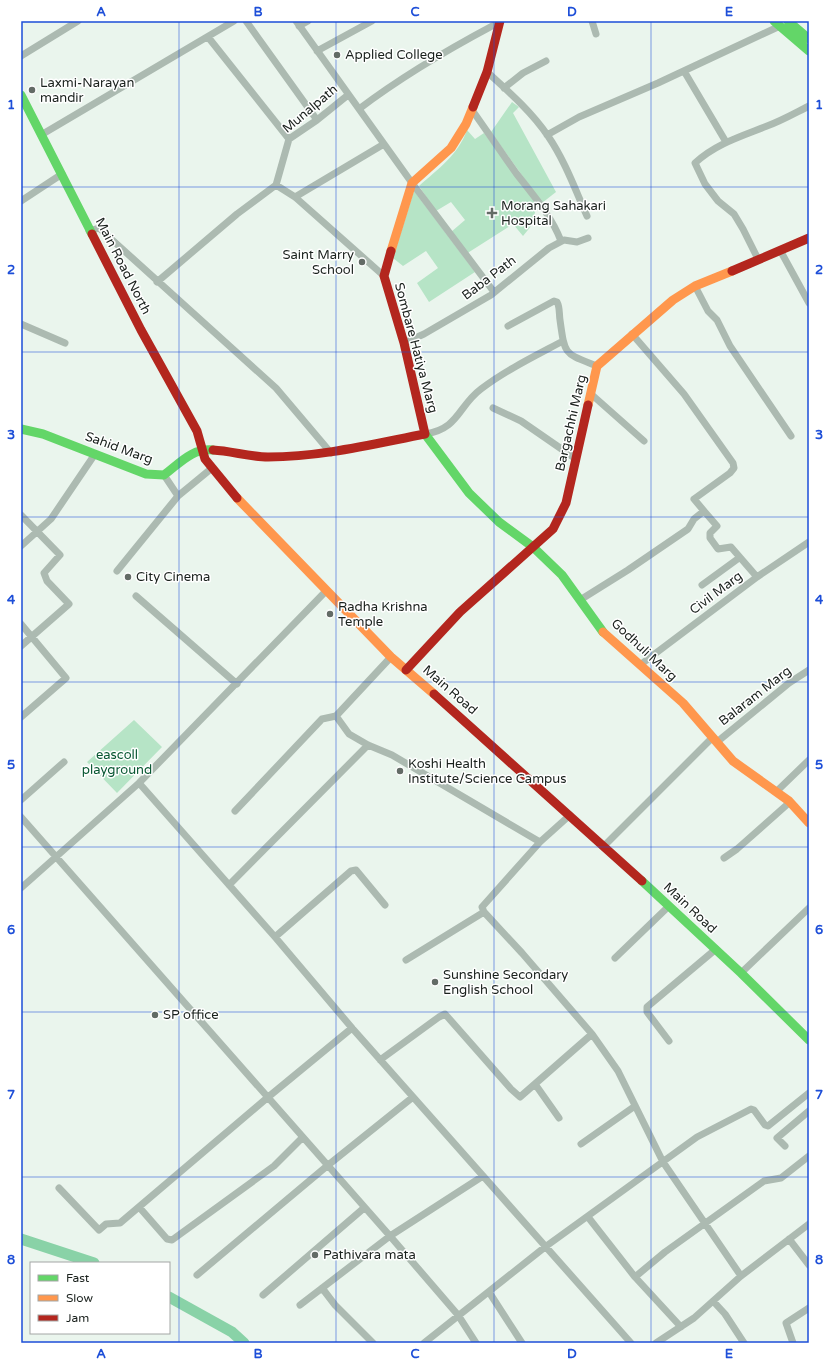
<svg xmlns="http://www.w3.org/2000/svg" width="830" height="1364" viewBox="0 0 830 1364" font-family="'Varela Round',sans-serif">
<rect width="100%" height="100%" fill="#eaf5ed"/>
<path fill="#b6e4c6" d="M512,102l7,5 -6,6 43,79 -14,11 -51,-71z
M467,130l8,9 9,-6 53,71 -5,21 -9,11 -10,-12 -47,30 -15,-22 14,-12 -14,-18 -15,9 -17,-25c19,-17 39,-31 48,-56z
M414,191l61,81 -46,30 -12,-19 21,-15 -12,-17 -23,15 -10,-8z
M134,720l28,27 -45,46 -30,-31z"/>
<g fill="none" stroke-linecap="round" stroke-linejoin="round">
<path stroke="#89d2a7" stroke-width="11" d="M21,1239l73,24
M169,1297l63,35 12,11"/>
<path stroke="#acbab1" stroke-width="7" d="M246,21l71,99
M296,21l116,162 82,109
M592,21l4,13
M299,26l9,-5
M208,37l81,102
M317,51l55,-30
M21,56l57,-35
M684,71l42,71
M487,72c21,19 45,40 61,64 17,25 27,53 39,80
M504,88l19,-15 23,-12
M359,109c42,-32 88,-59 135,-84h5
M472,110c15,21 29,42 44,63 17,22 35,42 45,68
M41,135l193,-114
M547,135l32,-18 79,-34 122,-57
M276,185l13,-46 28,-19 31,-25
M295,197l89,-53
M21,201l41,-27
M89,231l10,-3 177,160 55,65
M780,250l29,53
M758,259l-15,-30 -9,-15 -16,-13 -13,-17 -10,-21c20,-19 47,-27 72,-37 14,-5 28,-13 42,-20
M157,282l80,-68 39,-29 19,12 89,79
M695,286l13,25 9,9 13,26 61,90
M21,324l44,19
M508,326l46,-25 3,1c3,5 2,12 3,18 5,36 4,33 37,46
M404,343l20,-9 67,-39 58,-47 15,-8 13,2 11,-4
M591,394l53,47
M493,408l28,13 55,38
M425,434c34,-5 33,-28 56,-45 25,-19 54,-33 82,-48
M178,496l34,-28
M704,511l13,15 -7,7v5l8,11 13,-2 26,30
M21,515l39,40 -16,18 3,8 22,23 -48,42
M21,546l30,-27 44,-65
M117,571l61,-75 -14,-21
M702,585l37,-27
M136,596l101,88
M580,600l48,-30 60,-41 6,-10 10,-8 -10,-12 36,-26 4,-5 -1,-5 -49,-69 -52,-60
M21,624l45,54 -45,39
M640,665l117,-88 52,-35
M336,716l13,18 19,11 24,10 148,87
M717,742l72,-59 20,-13
M139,783l136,154 77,91 279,315
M777,791l32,-31
M21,800l43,-38
M235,811l87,-92 14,-3 55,-59
M570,815l-30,27 -58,65 2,5 38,41 70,81 26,37 45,91 78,114
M21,817l369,419 68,79 18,28
M604,846l109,-109
M724,858l13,-9 53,-47
M229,885l139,-140
M21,888l118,-105 187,-192
M275,937l76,-66 5,-1 29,35
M615,958l54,-52
M406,960l78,-48
M741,973l68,-65
M669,1041l-22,-29v-5l69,-58
M380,1060l59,-43 6,-3 66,75 9,8 72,-63
M535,1084l24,34
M581,1144l54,-38
M785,1146l-8,-8 32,-27
M59,1188l40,42 7,-6 14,-1 147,-125 85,-70
M139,1207l28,32 5,1 102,-74 28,-28
M588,1217l47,60 46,50
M789,1239l20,26
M197,1275l130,-109 86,-69
M635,1277l30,-25 99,-71 17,-3 28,-22
M322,1288l13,17 38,38
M489,1292l33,51
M263,1295l101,-87
M713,1301l12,13 19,29
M300,1305l90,-69 93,-60
M424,1343l121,-96 152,-110 54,-28 3,1 11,15 3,1 41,-33
M656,1343l38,-25 47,-42 68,-52
M793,1343l-7,-20 23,-15"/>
<path stroke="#63d668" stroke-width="9" d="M774,21l35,30
M788,21l21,18
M21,95l71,139
M21,429l22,5 103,40 18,1c16,-12 28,-27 49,-25
M425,434l44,59 30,29 34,25 29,28 41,57
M642,881l99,92 68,67"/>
<path stroke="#ff974d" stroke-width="9" d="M391,251l21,-68 39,-35 15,-24 7,-17
M588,405l9,-39 76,-66 22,-14 37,-15
M237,498l154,159 43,37
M603,632l80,71 50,58 56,40 20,22"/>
<path stroke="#b3261e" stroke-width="9" d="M473,107l14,-35 13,-51
M92,234l49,96 56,101 8,28 32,39
M391,251l-7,25 20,67 21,91
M732,271l77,-33
M213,450c18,1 38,7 55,7 53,0 105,-13 157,-23
M406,670l54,-58 93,-83 13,-26 22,-98
M434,694l208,187"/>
</g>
<path fill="none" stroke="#1d4ed8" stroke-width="1" stroke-opacity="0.55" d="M179,21v1322M336,21v1322M494,21v1322M651,21v1322M21,187h788M21,352h788M21,517h788M21,682h788M21,847h788M21,1012h788M21,1177h788"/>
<g fill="#636b66" stroke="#fff" stroke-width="1.5">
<circle cx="337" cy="55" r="4"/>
<circle cx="32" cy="90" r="4"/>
<path d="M490 207h4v4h4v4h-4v4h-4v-4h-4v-4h4z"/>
<circle cx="362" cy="262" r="4"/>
<circle cx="128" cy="577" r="4"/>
<circle cx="330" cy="614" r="4"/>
<circle cx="400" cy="771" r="4"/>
<circle cx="435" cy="982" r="4"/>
<circle cx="155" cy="1015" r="4"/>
<circle cx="315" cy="1255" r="4"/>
</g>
<g text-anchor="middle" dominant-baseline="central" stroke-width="3" stroke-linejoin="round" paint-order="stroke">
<g font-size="13" fill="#1a211d" stroke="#fff" text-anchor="start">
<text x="345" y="55">Applied College</text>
<text x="40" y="83">Laxmi-Narayan<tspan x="40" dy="15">mandir</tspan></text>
<text x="501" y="206">Morang Sahakari<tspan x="501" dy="15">Hospital</tspan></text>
<text x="354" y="255" text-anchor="end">Saint Marry<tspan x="354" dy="15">School</tspan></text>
<text x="136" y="577">City Cinema</text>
<text x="338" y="607">Radha Krishna<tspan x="338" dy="15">Temple</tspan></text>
<text x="408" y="764">Koshi Health<tspan x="408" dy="15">Institute/Science Campus</tspan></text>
<text x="443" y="975">Sunshine Secondary<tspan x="443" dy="15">English School</tspan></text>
<text x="163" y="1015">SP office</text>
<text x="323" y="1255">Pathivara mata</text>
</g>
<g font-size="13" fill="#1a211d" stroke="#fff">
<text transform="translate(310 109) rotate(-40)">Munalpath</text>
<text transform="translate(123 266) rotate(63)">Main Road North</text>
<text transform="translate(489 278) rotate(-37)">Baba Path</text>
<text transform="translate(416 348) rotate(75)">Sombare Hatiya Marg</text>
<text transform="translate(571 423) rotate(-77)">Bargachhi Marg</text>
<text transform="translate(119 448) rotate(20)">Sahid Marg</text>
<text transform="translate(716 593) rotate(-37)">Civil Marg</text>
<text transform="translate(644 650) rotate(43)">Godhuli Marg</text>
<text transform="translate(450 690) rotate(41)">Main Road</text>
<text transform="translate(755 696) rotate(-38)">Balaram Marg</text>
<text transform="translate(690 908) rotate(43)">Main Road</text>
</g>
<g font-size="13" fill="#095833" stroke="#fff">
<text x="117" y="755">eascoll<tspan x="117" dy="15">playground</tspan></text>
</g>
</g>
<rect width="830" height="1364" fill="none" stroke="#ffffff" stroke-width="44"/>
<rect x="30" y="1262" width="140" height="72" fill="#ffffff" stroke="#a3a6a5"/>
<rect x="38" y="1275" width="20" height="6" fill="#63d668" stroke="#a3a6a5"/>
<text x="66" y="1282" font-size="12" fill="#1a211d">Fast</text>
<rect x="38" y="1295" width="20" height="6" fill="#ff974d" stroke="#a3a6a5"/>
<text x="66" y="1302" font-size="12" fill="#1a211d">Slow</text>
<rect x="38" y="1315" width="20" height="6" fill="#b3261e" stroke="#a3a6a5"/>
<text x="66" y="1322" font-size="12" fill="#1a211d">Jam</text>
<rect x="22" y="22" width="786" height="1320" fill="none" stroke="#1d4ed8" stroke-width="1.5"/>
<g font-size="13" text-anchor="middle" font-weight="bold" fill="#1d4ed8">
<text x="101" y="16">A</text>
<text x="258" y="16">B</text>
<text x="415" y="16">C</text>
<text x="572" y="16">D</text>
<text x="729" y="16">E</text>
<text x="11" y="109">1</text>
<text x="819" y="109">1</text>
<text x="11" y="274">2</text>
<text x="819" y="274">2</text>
<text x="11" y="439">3</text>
<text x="819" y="439">3</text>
<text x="11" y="604">4</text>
<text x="819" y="604">4</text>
<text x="11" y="769">5</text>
<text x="819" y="769">5</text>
<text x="11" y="934">6</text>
<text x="819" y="934">6</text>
<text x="11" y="1099">7</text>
<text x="819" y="1099">7</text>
<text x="11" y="1264">8</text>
<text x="819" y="1264">8</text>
<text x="101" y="1358">A</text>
<text x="258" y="1358">B</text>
<text x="415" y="1358">C</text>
<text x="572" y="1358">D</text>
<text x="729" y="1358">E</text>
</g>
</svg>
